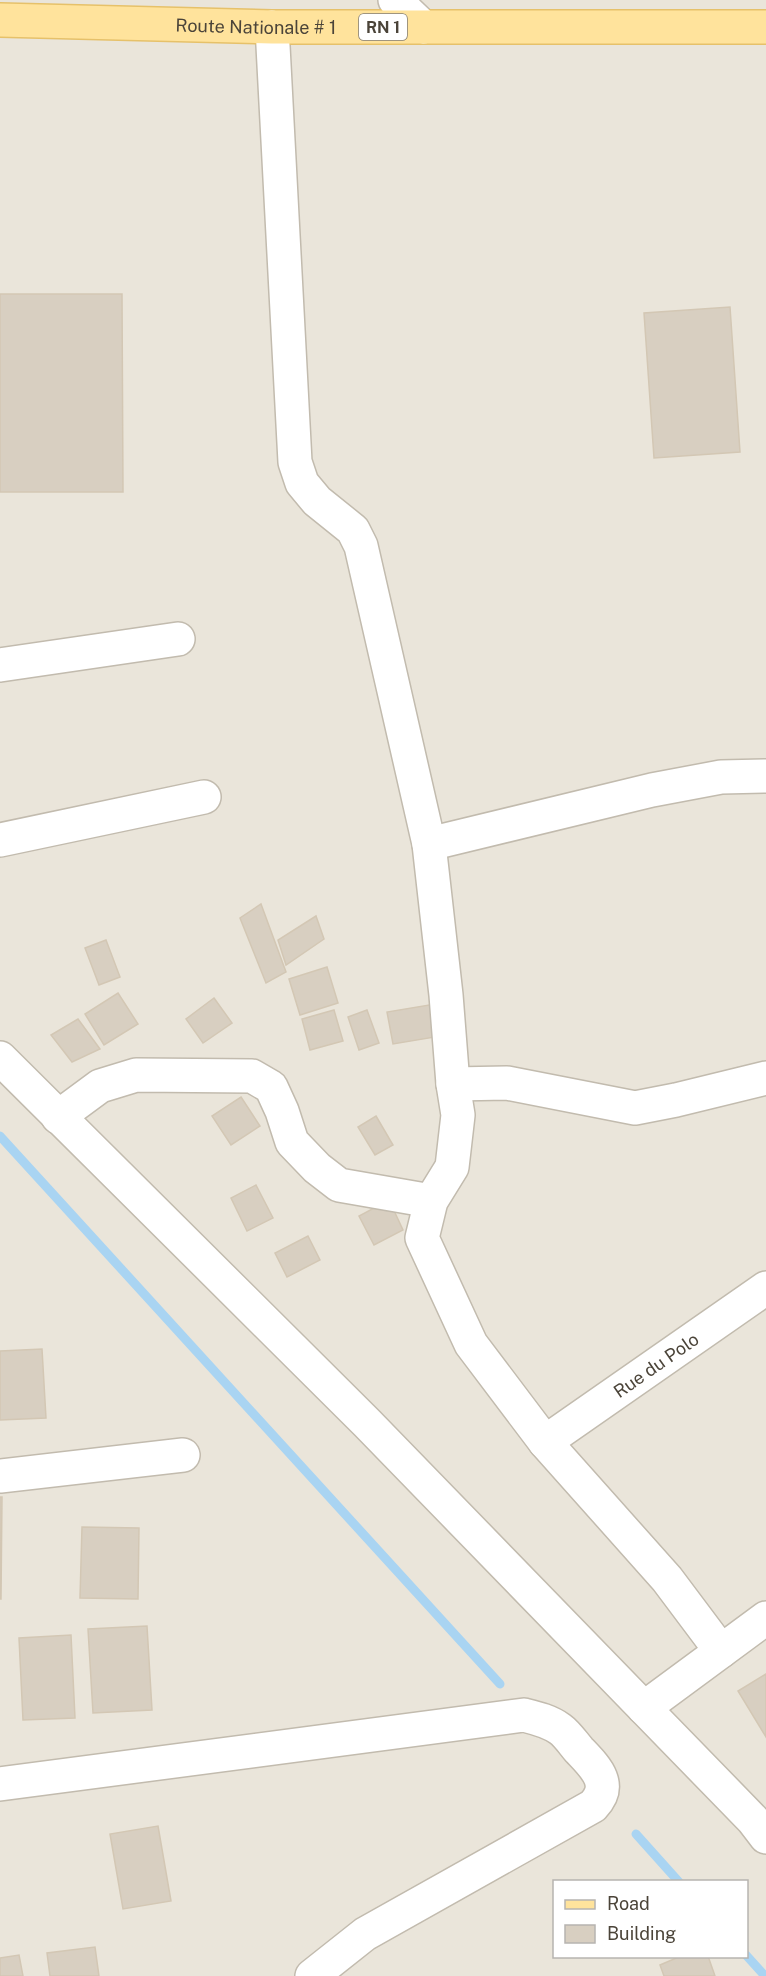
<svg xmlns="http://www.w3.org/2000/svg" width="766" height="1976" viewBox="0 0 766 1976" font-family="'Public Sans',sans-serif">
<rect width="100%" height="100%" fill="#f6f3ec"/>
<path fill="#eae5da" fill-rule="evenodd" d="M0,0h766v1976h-766zM554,1882h192v74h-192z"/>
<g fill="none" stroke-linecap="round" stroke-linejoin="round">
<path stroke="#a9d4f2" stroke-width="9" d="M0,1136l500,548
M636,1834l43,48
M746,1955l19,21"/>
</g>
<path fill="#d8cfc1" stroke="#d3c7b4" stroke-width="1.5" d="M0,294h122l1,198h-123z
M730,307l10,145 -86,6 -10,-145z
M261,904l25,68 -20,11 -26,-65z
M316,916l8,23 -38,26 -8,-25z
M106,940l14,37 -21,8 -14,-37z
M327,967l11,36 -38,12 -11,-36z
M118,993l20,31 -34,21 -19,-31z
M214,998l18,25 -29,20 -17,-24z
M435,1004l6,32 -48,8 -6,-32z
M334,1010l9,31 -33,9 -8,-31z
M367,1010l12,33 -20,7 -11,-33z
M78,1019l22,30 -28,13 -21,-27z
M241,1097l19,29 -29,19 -19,-29z
M376,1116l17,29 -18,10 -17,-28z
M256,1185l17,33 -26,13 -16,-33z
M389,1200l14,30 -29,15 -15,-29z
M308,1236l12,24 -33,17 -12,-24z
M42,1349l4,69 -46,2v-69z
M0,1497h2l-1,102h-1z
M82,1527l57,1 -1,71 -58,-1z
M147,1626l5,84 -59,3 -5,-84z
M71,1635l4,83 -52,2 -4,-82z
M766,1674v63l-28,-46z
M158,1826l13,75 -48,8 -13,-75z
M95,1947l4,29h-49l-3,-23z
M19,1955l4,21h-23v-18z
M681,1956h27l7,20h-51l-4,-11z"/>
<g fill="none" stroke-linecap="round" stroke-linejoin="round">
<defs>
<g id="minor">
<path d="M395,0l28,27"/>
<path d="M272,27l23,435 7,21 15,18 36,29 8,16 68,298 17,151 7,89 5,31 -6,52 -21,34 -9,37 49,106 74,98 122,137 54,72"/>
<path d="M0,665l178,-26"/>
<path d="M0,840l204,-43"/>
<path d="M429,844l223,-54 69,-13 45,-1"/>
<path d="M0,1058l367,365 277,285"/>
<path d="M453,1084l54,-1 128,25 41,-8 90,-22"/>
<path d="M58,1117l42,-31 36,-11 116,1 19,11 11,24 10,31 25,26 22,17 92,16"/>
<path id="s1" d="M545,1442l221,-154"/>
<path d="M0,1476l183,-21"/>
<path d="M766,1618l-122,90 109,112 13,17"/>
<path d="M0,1784l524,-69c12,3 25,6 36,14 7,5 13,14 19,21 16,17 35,34 14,56l-228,128 -53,42"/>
</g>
<g id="major">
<path id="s2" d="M0,20l272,7h494"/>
</g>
</defs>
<use href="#minor" stroke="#c2bbae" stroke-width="36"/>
<use href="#major" stroke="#e6c16a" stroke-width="36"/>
<use href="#minor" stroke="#fff" stroke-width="33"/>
<use href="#major" stroke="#ffe39c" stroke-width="33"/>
</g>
<g text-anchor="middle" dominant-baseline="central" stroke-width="5" stroke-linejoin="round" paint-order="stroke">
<rect fill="#fff" stroke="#817c74" stroke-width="1.5" x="359" y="14" width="48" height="26" rx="4.5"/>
<g font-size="16" font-weight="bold" fill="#4b4439">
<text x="383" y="27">RN 1</text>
</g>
<g font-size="18" fill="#4b4439" stroke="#fff">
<text stroke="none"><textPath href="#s2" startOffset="256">Route Nationale # 1</textPath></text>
<text stroke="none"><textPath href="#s1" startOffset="135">Rue du Polo</textPath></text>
</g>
</g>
<rect x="553" y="1880" width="195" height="78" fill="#ffffff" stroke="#b7b4b0" stroke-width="1.5"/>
<rect x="565" y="1900" width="30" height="9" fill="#ffe39c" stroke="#b7b4b0" stroke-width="1.5"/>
<text x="607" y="1910" font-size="18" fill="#4b4439">Road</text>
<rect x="565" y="1925" width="30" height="18" fill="#d8cfc1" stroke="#b7b4b0" stroke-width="1.5"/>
<text x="607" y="1940" font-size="18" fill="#4b4439">Building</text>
</svg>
